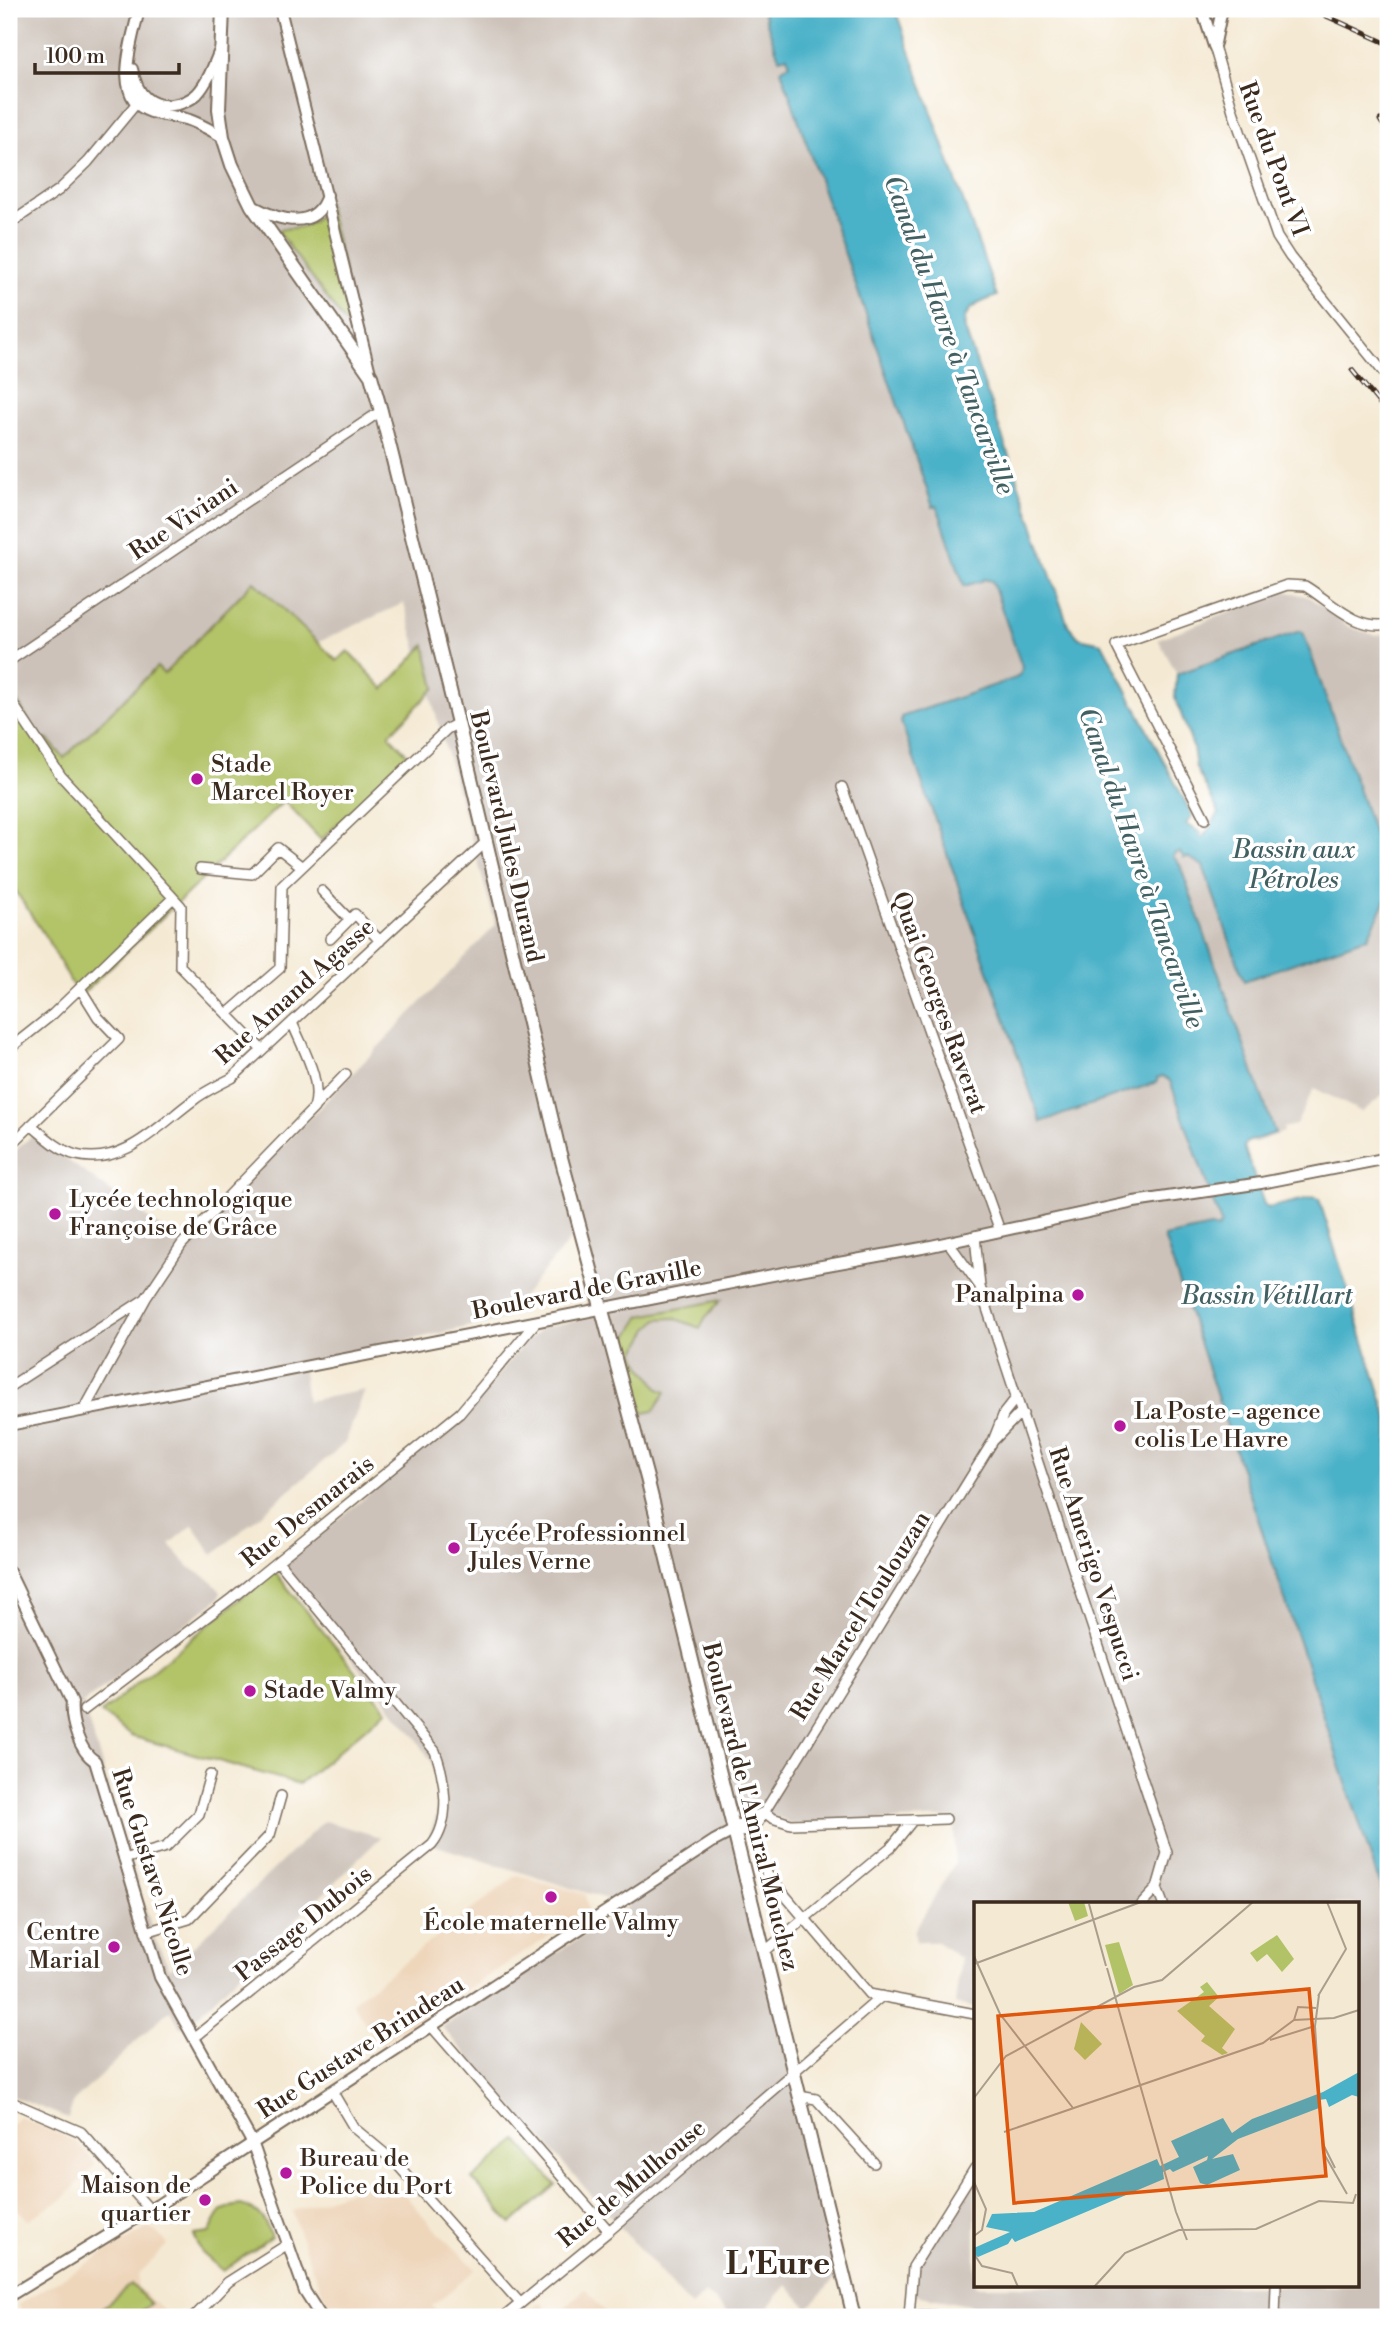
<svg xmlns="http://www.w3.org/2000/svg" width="1397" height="2326" viewBox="0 0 1397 2326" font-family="'Libre Bodoni',serif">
<rect width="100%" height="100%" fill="#fff"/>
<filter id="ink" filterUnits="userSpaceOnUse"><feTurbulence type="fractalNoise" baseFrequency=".0143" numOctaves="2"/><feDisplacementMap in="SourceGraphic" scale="14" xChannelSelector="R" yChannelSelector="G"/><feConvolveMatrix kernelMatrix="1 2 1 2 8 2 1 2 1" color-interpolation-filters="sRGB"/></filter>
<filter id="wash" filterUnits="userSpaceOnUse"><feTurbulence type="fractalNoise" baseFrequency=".00686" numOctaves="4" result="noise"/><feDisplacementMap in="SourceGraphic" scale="28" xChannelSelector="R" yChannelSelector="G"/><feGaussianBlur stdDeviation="1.57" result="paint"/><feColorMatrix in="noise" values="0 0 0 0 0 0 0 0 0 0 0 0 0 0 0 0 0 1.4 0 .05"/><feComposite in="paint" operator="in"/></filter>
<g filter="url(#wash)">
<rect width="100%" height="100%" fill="#f4e9d3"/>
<path fill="#eed6bb" d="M517,1875l68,19 3,17 -208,135 -28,-44z
M19,2117l56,24 21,23 -33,35 -36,21 -18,-19v-74z
M389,2177l44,50 43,42 -44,37 9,11h-94l2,-4 -8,-9h-13l-17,-38 -19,-55z
M147,2228l8,3 13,13 -30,31 -1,12 34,30h-144l-10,-12z
M585,2289l24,28h-87l19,-15 13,15z"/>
<path fill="#ccc2b9" d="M9,9h753l17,49 8,-2 3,8 -9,7 152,435h4l27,80 21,-8 7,3 30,86 -1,6 -5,5 -115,39v5l140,399 115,-39 1,-4 6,-2 7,5 51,142 -4,6 -6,-1 -46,10 223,671v408h-358l-120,-23 1,-17 64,-109v118h382v-382h-382v104l-20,-4 6,-46 -24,-16h-21l-2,-11 41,-68 -1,-45 -163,6 -27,-12 -16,20 -14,-1 110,447 -10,2 -26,28 -21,-23 -28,32h-26l-28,-24 -14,14 -249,-280 187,-121 -202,-63 9,-27 3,-25 -7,-28 -15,-24 -139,-170 189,-156 57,-70 19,-16 47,-9 -15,-84 -71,85 -202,45 5,37 58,-11 -20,53 -132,112 -20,-30 -23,19 19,23 20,12 12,13 -2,6 -136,105 72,236 15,30 154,-148 57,16 -184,179 -16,12 -10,-17 -7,4 -90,86 -6,17 -59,-23v-939l24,-21 153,111 310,-321 -92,-322 -359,164 -36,-19z
M1285,591l24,6 40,30 26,8 13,-1v240l-85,-242 -4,-1 -122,43 -19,-35z
M1180,852l23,13 41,116 124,-44 20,-41v195l-26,21 -48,-24 -18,37 -13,3 1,4 -31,11 -1,-2 23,-9 -95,-267 -6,-5 1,-7z"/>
<path fill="#b2c367" stroke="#767642" stroke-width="2" d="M327,202l19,78 5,45 -5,-1 -68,-93c8,-4 15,-2 24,-4 13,-5 20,-13 25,-25z
M254,581l83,80 11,-10 36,38 41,-44 10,43 -46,47 20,21 -88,84 -37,-39 -205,196 -32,-58 -38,-58v-195l29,52 10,2 16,18 93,-91 7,7z
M721,1300l-16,18 -5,10 -26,-10 -16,1 -9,10 -14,24c6,18 17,21 23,36l8,3 -12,19 -11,2 -18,-72 16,-25z
M274,1571l113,139 -88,74 -168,-48 -30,-23z
M517,2140l39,45 -45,39 -39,-45z
M241,2205c19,6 24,14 30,32l-48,34 -21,-18 -8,-18 15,-2c11,-19 9,-25 32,-28z
M131,2284l20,20 -17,13h-43z"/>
<path fill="#49b1c8" stroke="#426e73" stroke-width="2" d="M762,9h133l102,287c-18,7 -36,11 -32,34l103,295 11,13 23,5 90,172 -6,9 15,9 -2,4h4l16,-24 -23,-45 -3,-21 -18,-50 2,-23 123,-43 3,1 85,242v22l-20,41 -124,44 -41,-115 -15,-9 -4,1 -4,-6 -5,1 -2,3 7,9 95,268 -28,9 -3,5 20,57 4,4 46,-11 5,2 69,219v491l-224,-672 47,-10 6,2 4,-5 -51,-143 -7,-5 -6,2v4l-116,40 -140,-400v-5l115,-39 5,-5 1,-6 -30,-86 -9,-2 -1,2 -18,5 -27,-80 -4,1 -152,-437 9,-6 -3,-8 -8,2z"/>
</g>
<g filter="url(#ink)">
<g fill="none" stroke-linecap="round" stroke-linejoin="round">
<defs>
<path id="minor" d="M1214,46l19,65 44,126 13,20 98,121
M9,224l50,-34 29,-28 52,-63
M9,661l372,-250
M9,698l52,78 120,130 -1,60 82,84
M842,787l158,444
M1205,819l-89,-174 171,-60 18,1c25,15 52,45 83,38
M200,869l52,5 26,-26 23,18
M322,891l27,28
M330,939l25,-25 25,27
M227,1014l53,-46 2,-82 165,-157 11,-6
M9,1049l44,-35 120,-116
M315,1106l31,-32
M31,1125c13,11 29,26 45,30 48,12 84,-31 119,-56 11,-8 25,-15 37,-21l254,-236
M9,1147l110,-108 -21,-22 -18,-29
M975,1236l5,51 187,566 -10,35 -15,16
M948,1242l31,43
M9,1387l136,-88
M84,1410l62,-112 36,-54 132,-136c9,-28 -12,-60 -22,-86
M994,1440l24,-25 5,-1
M84,1710l148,-112 228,-185 76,-91
M764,1812l8,6 19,6 155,-5
M733,1831l15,1 9,-8 236,-383 11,-28 13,-16
M733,1831l15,-12 14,-6
M124,1859l42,-12 33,-33 11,-39
M766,1873l103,121 106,20
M1157,1888l6,16
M146,1932l43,-13 81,-84 11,-39
M764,1952l128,-106 21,-26
M432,2027l177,204
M194,2038l238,-193c20,-25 13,-67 3,-94l-157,-190
M332,2091l22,37 41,34 125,141
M799,2096l17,3 58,64
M9,2101l72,31 69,78
M194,2317l34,-35 60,-38
M504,2317l105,-86 273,-235
M909,2317l4,-50 62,-99
M917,2317l11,-2 19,2
M1275,2317l1,-31"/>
<path id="tertiary" d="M139,9c-6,30 -29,89 12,103 12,4 26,4 38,8 12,4 23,11 34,17
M280,9l90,364
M1202,9l12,37
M1215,43l7,-34
M132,69c2,10 5,22 14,29 14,12 38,8 51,-4 11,-12 17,-29 23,-44
M254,207c24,13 62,25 73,-12
M9,1425l774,-152 139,-25 212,-46 127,-19 127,-25
M9,1572l63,130c-2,18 7,49 23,59l65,216 92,165 53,150 16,25
M9,2296l149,-91 556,-364 19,-10"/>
<path id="secondary" d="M223,9l-4,100 4,28 9,28 20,41 119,170 10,35 77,312 101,427 88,328 207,839"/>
</defs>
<use href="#minor" stroke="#7c6d5d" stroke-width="12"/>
<use href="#tertiary" stroke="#7c6d5d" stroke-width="14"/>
<use href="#secondary" stroke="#7c6d5d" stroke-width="16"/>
<use href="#minor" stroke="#fff" stroke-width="9"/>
<use href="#tertiary" stroke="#fff" stroke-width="10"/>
<use href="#secondary" stroke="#fff" stroke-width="12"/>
<defs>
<path id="rail" d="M1311,9l77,35
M1380,120l8,12
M1352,370l36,44"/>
</defs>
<use href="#rail" stroke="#3b2a1e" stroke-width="5"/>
<use href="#rail" stroke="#fff" stroke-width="2.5" stroke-dasharray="8" stroke-linecap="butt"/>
</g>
</g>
<g fill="#b5179e" stroke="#fff" stroke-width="2.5">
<circle cx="197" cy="779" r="7"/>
<circle cx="55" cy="1214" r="7"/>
<circle cx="1078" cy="1295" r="7"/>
<circle cx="1120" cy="1426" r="7"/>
<circle cx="454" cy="1548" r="7"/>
<circle cx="250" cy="1691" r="7"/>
<circle cx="551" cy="1897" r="7"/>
<circle cx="114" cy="1947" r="7"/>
<circle cx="286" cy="2173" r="7"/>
<circle cx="205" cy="2200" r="7"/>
</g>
<g text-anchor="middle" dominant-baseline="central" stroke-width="7" stroke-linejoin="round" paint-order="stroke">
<g font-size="24" fill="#3b2a1e" stroke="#fff">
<text transform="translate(1273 159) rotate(70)">Rue du Pont VI</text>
<text transform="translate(184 520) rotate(-34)">Rue Viviani</text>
<text transform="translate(506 837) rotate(77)">Boulevard Jules Durand</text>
<text transform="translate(295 992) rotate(-42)">Rue Amand Agasse</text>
<text transform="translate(939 1003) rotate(70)">Quai Georges Raverat</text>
<text transform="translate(587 1290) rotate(-11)">Boulevard de Graville</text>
<text transform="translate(308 1512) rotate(-39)">Rue Desmarais</text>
<text transform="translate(1093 1564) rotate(72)">Rue Amerigo Vespucci</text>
<text transform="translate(861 1616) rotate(-58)">Rue Marcel Toulouzan</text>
<text transform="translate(750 1807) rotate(76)">Boulevard de l'Amiral Mouchez</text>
<text transform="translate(152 1872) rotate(72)">Rue Gustave Nicolle</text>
<text transform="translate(304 1924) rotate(-39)">Passage Dubois</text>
<text transform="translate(361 2048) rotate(-33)">Rue Gustave Brindeau</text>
<text transform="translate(632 2184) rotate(-40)">Rue de Mulhouse</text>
</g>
<g font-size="24" fill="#3b2a1e" stroke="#fff" text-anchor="start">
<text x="211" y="765">Stade<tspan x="211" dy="28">Marcel Royer</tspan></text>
<text x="69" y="1200">Lycée technologique<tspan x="69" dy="28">Françoise de Grâce</tspan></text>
<text x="1064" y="1295" text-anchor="end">Panalpina</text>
<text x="1134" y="1412">La Poste - agence<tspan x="1134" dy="28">colis Le Havre</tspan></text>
<text x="468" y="1534">Lycée Professionnel<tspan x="468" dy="28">Jules Verne</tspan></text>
<text x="264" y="1691">Stade Valmy</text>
<text x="551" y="1923" text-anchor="middle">École maternelle Valmy</text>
<text x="100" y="1933" text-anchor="end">Centre<tspan x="100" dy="28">Marial</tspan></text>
<text x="300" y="2159">Bureau de<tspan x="300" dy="28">Police du Port</tspan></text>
<text x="191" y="2186" text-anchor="end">Maison de<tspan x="191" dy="28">quartier</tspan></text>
</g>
<g font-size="26" font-style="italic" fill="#416062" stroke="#fff">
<text transform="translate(949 335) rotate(70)">Canal du Havre à Tancarville</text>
<text x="1294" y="850">Bassin aux<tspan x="1294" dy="30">Pétroles</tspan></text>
<text transform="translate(1141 868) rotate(71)">Canal du Havre à Tancarville</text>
<text x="1267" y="1296">Bassin Vétillart</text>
</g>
<g font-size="32" font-weight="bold" fill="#3b2a1e" stroke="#fff">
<text x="778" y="2264">L'Eure</text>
</g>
</g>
<g transform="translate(974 1902)">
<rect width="385" height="385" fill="#f4e9d3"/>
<path d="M94,0h16l4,14 -13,5zM303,33l17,24 -12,13 -15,-18 -10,8 -7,-9zM145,40l14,43 -14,9 -14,-49zM233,80l12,15 -10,9 26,23 -13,19 6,5 -6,2 -21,-14 4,-5 -28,-25 27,-19 -4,-5zM107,120l21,22 -17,16 -11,-11z" fill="#b2c367"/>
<path d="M385,170v25l-7,-2 -23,12 -3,-8 -7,1v8l-81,31 -26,20 21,-5 7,16 -33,15 -7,-2 -7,-16 14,-7 1,-4 -35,16 -3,-3 -7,3 1,7 -149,63 -3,-4 -4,6 -30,13 -4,-3v-6l36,-16 -24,-5 6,-13 42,-2 123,-53 3,7 19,-9 -8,-16 52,-23 9,15 20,-14 71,-27z" fill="#49b1c8"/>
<path fill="none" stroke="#aa9d8b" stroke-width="2" d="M115,2l17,62M0,54l26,58 73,94M0,62l167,-62M133,66l69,244M345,93l-4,31 8,126 24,42M344,94l28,-47 -19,-47M320,118l4,-13 18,1M296,138l45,-14M0,196l32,-42 128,-69 28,-7 91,-78M30,230l259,-89 31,-23 40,-2 25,-8M349,242l12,24M0,280l12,27 -4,21 -8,6M202,310l11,28M0,352l8,12 30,7 6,14M120,385l31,-34 54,-23 77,-1 63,-28 34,2 3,-9"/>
<path fill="#df570d" fill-opacity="0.15" stroke="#df570d" stroke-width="3.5" d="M335,87l17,187 -312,27 -16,-187z"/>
<rect width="385" height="385" fill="none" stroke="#3b2a1e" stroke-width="3.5"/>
</g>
<rect width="1397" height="2326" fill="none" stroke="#fff" stroke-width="35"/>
<path d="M35 63v10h144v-10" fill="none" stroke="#3b2a1e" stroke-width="3.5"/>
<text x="46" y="63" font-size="21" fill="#3b2a1e" stroke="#ffffff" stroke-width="5" paint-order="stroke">100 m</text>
</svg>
